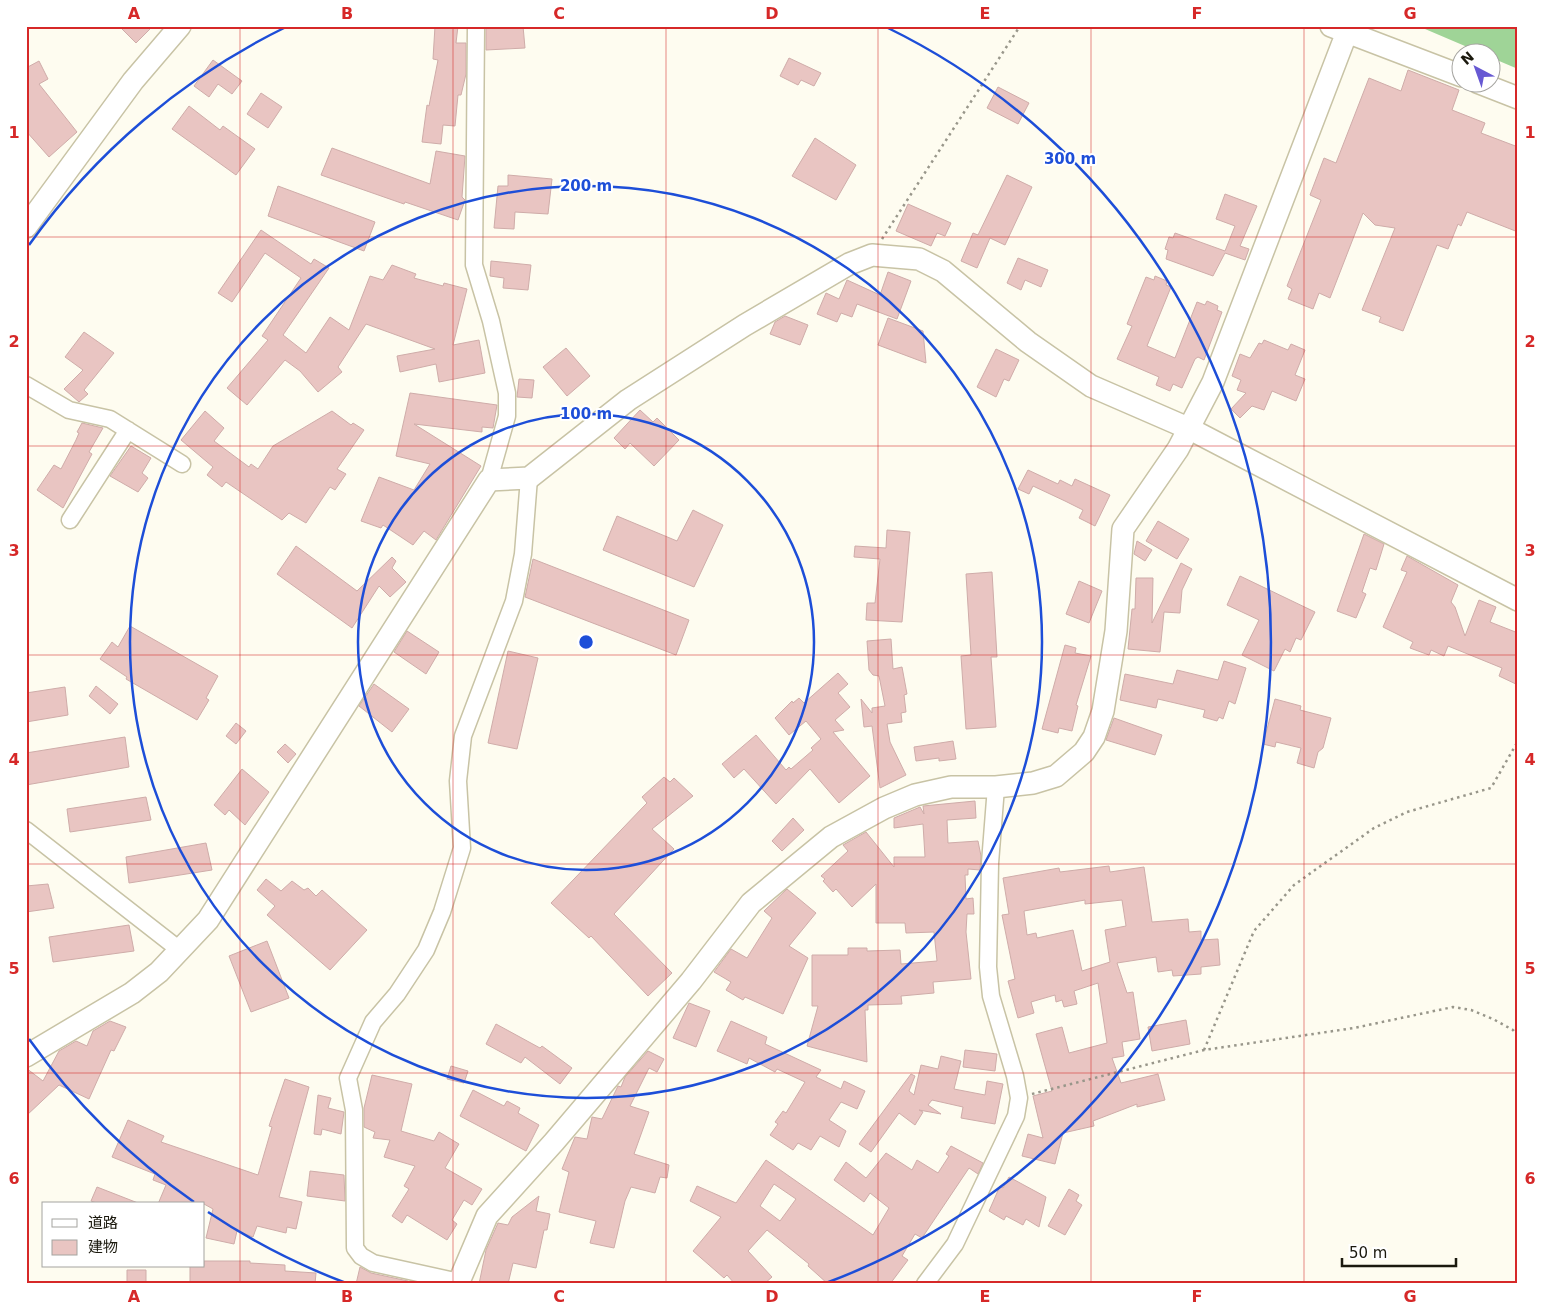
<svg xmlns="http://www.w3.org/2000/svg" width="1544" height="1310" viewBox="0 0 1544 1310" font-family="'DejaVu Sans','Noto Sans JP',sans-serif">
<rect width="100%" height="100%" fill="#fefcf0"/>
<path fill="#9fd497" d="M1418,26h100v43l-26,-11v-6h-13z"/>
<path fill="#e9c5c2" stroke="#cfaca9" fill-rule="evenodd" d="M119,26h34l-17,17z
M435,26h23l-2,17h10v31l-5,21h-3l-3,31 -12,-1 -2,19 -19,-2 5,-37 2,1 9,-46 -5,-1z
M486,26h37l2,22 -39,2z
M789,58l32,15 -7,13 -13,-6 -3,5 -18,-9z
M213,60l29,21 -10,13 -14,-10 -9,13 -15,-11z
M39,61l9,18 -9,5 38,48 -28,25 -23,-26v-63z
M1408,70l51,20 -7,20 33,13 -4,10 37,14v85l-51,-20 -6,14 -3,-2 -10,25 -11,-4 -34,86 -24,-9 2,-5 -19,-7 33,-82 -20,-3 -12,-12 -33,85 -11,-5 -6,16 -25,-10 4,-10 -5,-3 34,-86 -11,-5 14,-37 12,5 33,-85 32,13z
M998,87l31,16 -11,21 -31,-16z
M261,93l21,14 -14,21 -21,-14z
M189,106l31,24 3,-4 32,23 -19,26 -64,-46z
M815,138l41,27 -20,35 -44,-24z
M332,148l98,36 6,-33 29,5 -3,41 3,3 -7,20 -53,-18 -1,2 -83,-29z
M508,175l44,4 -4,35 -33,-2 -1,17 -20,-1 4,-42h10z
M1007,175l25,12 -27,58 -15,-7 -13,30 -16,-7 12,-28 5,2z
M278,186l97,36 -11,29 -96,-35z
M1225,194l32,12 -17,40 9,3 -4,11 -20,-7 -12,23 -47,-17 2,-9 -3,-1 4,-12 4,1 2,-5 50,18 10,-25 -19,-7z
M908,204l43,19 -6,13 -8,-3 -6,13 -35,-15z
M261,230l50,34 3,-5 15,9 -46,67 23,18 24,-36 19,13 21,-54 13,4 9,-15 24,9 -2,4 29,8 1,-3 23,6 -14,56 26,-5 6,33 -46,9 -3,-18 -36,8 -3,-16 38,-7 -69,-25 -28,43 4,5 -24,20 -18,-21 -15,-11 -38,45 -20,-17 41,-48 -6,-4 39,-58 -36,-25 -33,49 -14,-9z
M1018,258l30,12 -7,17 -16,-7 -4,10 -14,-7z
M491,261l40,4 -3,25 -25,-2 1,-10 -14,-2z
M888,272l23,9 -14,38 -40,-15 -5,13 -11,-4 -4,9 -20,-8 9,-21 13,6 8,-19 33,15z
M1155,276l12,5 -1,4 5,2 -24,59 28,12 22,-56 8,3 2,-4 11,5 -1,4 5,2 -18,48 -6,-3 -3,2 -13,29 -9,-4 -3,7 -14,-6 3,-8 -42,-18 15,-33 -5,-2 19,-47 8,3z
M785,316l23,9 -8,20 -30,-11 5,-12z
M888,318l35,13 3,32 -48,-18z
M84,332l30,21 -30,37 4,4 -9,8 -15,-13 19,-19 -18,-13z
M1264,340l24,10 3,-6 14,6 -10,25 10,4 -9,22 -24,-10 -8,19 -12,-4 -12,12 -9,-9 15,-16 -9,-3 4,-10 -9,-4 8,-22 10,4 9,-15 3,1z
M566,348l24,28 -23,20 -24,-29z
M996,349l23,11 -10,21 -5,-2 -8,18 -19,-10z
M519,379l15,1 -2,18 -15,-1z
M410,393l87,12 -4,23 -11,-1v5l-68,-8 67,42 -45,74 -12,-9 -11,14 -30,-20 -2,3 -20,-7 18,-44 35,13 16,-26 -34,-8z
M640,410l13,12 4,-4 22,22 -25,26 -24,-23 -5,6 -11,-11z
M205,411l19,17 -10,13 35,26 2,-3 7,5 15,-23 59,-35 19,14 2,-2 11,7 -27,39 9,5 -11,16 -5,-3 -24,36 -17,-10 -7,7 -56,-38 -4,5 -15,-12 6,-8 -32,-27z
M82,423l21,5 -14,24 3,2 -29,54 -26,-18 17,-25 7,4 15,-29 3,-7 -2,-1z
M131,446l20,12 -9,15 6,5 -10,14 -28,-16z
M1028,470l30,14 2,-4 12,6 3,-7 35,16 -15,31 -16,-8 4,-8 -18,-9 -32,-15 -4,8 -11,-5z
M693,510l30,15 -29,62 -91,-37 14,-34 60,25z
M1158,521l31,18 -12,20 -31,-18z
M887,530l23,2 -8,90 -36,-2 1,-17h8l5,-44 -26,-2 1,-11 31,2z
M1364,534l20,10 -8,26 -6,-2 -8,24 4,2 -10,24 -19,-7z
M1137,541l15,9 -7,11 -11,-7z
M296,546l61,45 35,-34 4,4 -4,7 14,14 -16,15 -11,-11 -27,42 -75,-54z
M1407,556l51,29 -7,17 4,5 10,29 14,-36 17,7 -6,15 28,11v52l-19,-9 3,-8 -54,-22 -4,10 -13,-6 -2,5 -19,-7 3,-6 -30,-15 24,-55 -6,-2z
M533,559l156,61 -13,35 -151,-58z
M1181,563l11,6 -10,21 -2,23 -16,-1 -4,40 -32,-3 4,-40h3l1,-31h17l-1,45z
M992,572l5,85h-6l5,70 -30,2 -5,-73 10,-1 -5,-81z
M1240,576l75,36 -14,28 -5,-2 -6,14 -5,-3 -11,22 -32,-16 17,-35 -32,-15z
M1079,581l23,10 -13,32 -23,-9z
M130,626l88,50 -12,22 3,2 -12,20 -71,-41 1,-2 -27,-18 12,-17 6,5z
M407,631l32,21 -13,22 -32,-22z
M891,639l2,30 9,-2 5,27 -3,1 2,17 -5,1 1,9 -15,2 3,18 16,33 -26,13 -8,-62 -8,1 -3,-28 11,14v-5l13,-2 -6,-30 -6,-1 -4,-5 -2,-29z
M1065,645l11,3 -1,5 16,3 -15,49 2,1 -6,25 -13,-3 -1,5 -16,-4z
M508,651l30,7 -21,91 -29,-6z
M1224,661l22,7 -11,36 -6,-3 -6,18 -4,-2 -2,4 -14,-4 2,-7 -47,-11 -2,9 -36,-8 5,-26 48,10 4,-14 41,10z
M838,673l10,11 -10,9 12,14 -15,13 9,10 -11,2 37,44 -31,27 -29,-34 -34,35 -32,-35 -10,9 -12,-14 34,-29 30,35 3,-3 2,2 22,-19 -2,-2 10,-9 -15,-18 -17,14 -14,-17 17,-17 1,2 6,-5 5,5z
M374,684l35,25 -17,23 -33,-26z
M96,686l22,18 -8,10 -21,-18z
M65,687l3,28 -42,7v-29z
M1275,699l26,7 -1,4 31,8 -8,30 -5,4 -4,16 -17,-5 4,-15 -25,-6 -1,5 -12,-3z
M1114,718l48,17 -7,20 -49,-15z
M236,723l10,8 -10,13 -10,-8z
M125,737l4,30 -103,18v-32z
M953,741l3,18 -17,2v-3l-23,3 -2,-14z
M285,744l11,10 -8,9 -11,-11z
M242,769l27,23 -24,33 -16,-15 -4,5 -11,-10z
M664,777l6,5 4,-4 19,18 -41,33 22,20 -60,65 58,59 -24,23 -57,-60 -2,2 -38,-35 94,-98 2,-2 -5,-6z
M146,797l5,23 -81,12 -3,-23z
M975,801l1,17 -29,2 1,23 30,-2 3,15 -1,14 -12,-1v6h-3l1,24 7,-1 1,16h-7l-1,18 5,47 -38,3 1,11 -33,3 1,8 -34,1v5h-3l2,52 -60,-16 11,-40h-6v-51h36v-7h19v3l33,-1 1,14 36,-3 -3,-29 -28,1 -1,-10h-29v-39l-24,23 -16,-18 -3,3 -10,-11 2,-2 -4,-3 27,-25 -5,-6 23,-13 28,35v-10h31l-2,-33 -29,4v-10l26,-11 4,7 -1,-8z
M793,818l11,12 -22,21 -10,-10z
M206,843l6,27 -83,13 -3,-26z
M1109,866l1,6 34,-5 8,55 36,-3 1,13 12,-1v9l17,-1 2,26 -19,2v7l-28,2 -1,-6 -14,2 -2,-15 -39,6 10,30 6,-1 7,47 -18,3 2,14 -12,2 9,25 37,-9 7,26 -28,7v-3l-44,17 1,5 -31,7 -8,31 -33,-8 6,-22 15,4 -10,-42 19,-5 -16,-57 26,-7 7,26 38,-10 -9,-60 -24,8 3,13 -13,3 -2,-7 -6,2 -1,-7 -24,7 3,11 -16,5 -10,-37 7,-2 -13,-64 7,-1 -6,-36 56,-10 1,4zM1085,900v4l37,-4 4,26 -21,4 5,32 -28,9 -9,-41 -36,8 -1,-5 -9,2 -3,-24z
M266,879l15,12 11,-10 12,9 4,-2 8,8 6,-6 45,40 -37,40 -63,-55 8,-9 -18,-16z
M48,884l6,24 -28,4v-26z
M787,889l29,24 -27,33 19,12 -25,56 -38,-17 -2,3 -17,-10 5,-8 -17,-10 17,-23 16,9 25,-40 -8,-7z
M129,925l5,26 -81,11 -4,-25z
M267,941l22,57 -38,14 -22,-56z
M689,1003l21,8 -14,36 -23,-9z
M1186,1020l4,24 -38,7 -4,-24z
M110,1021l16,6 -12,24 -3,-1 -22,49 -30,-14 -33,31v-48l17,13 16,-30 17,-10 11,5 6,-15z
M731,1021l36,16 -2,7 56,26 -5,7 25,12 3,-8 21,10 -8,18 -16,-7 -12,18 17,11 -7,16 -19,-11 -9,14 -13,-7 -5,7 -23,-15 8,-11 -3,-2 8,-11 3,2 19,-31 -28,-13 -2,3 -26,-14 -2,6 -30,-13z
M496,1024l44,24 2,-2 30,22 -12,16 -35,-27 -4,6 -35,-19z
M965,1050l32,4 -2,17 -32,-4z
M648,1051l16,8 -7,13 -8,-4 -19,38 19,6 -15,42 35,11 -2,13 -7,-1 -5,16 -24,-6 -6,14 -11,47 -24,-5 6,-22 -37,-9 10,-40 -7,-3 13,-32 12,2 5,-22 10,2 16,-33 3,1 4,-10z
M941,1056l20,5 -7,28 31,6 2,-14 16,3 -8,40 -34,-6 2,-11 -31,-7 -4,5 13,9 -22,-4 4,2 -8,13 -16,-12 -28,39 -12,-8 52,-70 4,2 -6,15 5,4 7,-30 17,4z
M451,1066l17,5 -4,12 -17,-4z
M372,1075l40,9 -11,47 33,10 5,-9 20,12 -14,24 37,21 -10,16 -8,-5 -12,20 5,4 -10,16 -40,-25 -5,8 -10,-7 17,-27 -5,-3 11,-20 -31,-9 6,-17 -17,-2 2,-6 -11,-5v-19z
M285,1079l24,8 -30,110 23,5 -6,27 -9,-2 -1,6 -29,-7 -4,11 -16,-6 -3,13 -28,-6 7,-29 -9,-5h-46l8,-19 -13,-5 2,-6 -43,-17 16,-37 36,16 -3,6 97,33 14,-48 -3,-1z
M473,1090l31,16 3,-5 13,7 -2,5 21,12 -13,26 -66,-35z
M318,1095l13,3 -3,10 16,4 -3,22 -19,-5 -1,6 -7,-1z
M951,1146l32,17 -5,11 -9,-6 -47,70 -7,-4 -13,22 6,4 -18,24h-62l-20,-18 1,-2 -42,-34 -19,21 24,26 -8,7h-29l-8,-9 -3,3 -31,-27 28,-34 -31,-16 7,-15 39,17 30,-43 107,75 16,-27 -19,-15 -6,9 -30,-22 12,-18 20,16 20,-25 26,17 5,-10 21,13 11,-17 -3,-2zM774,1184l22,15 -16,22 -20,-15z
M310,1171l34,4 1,26 -38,-5z
M1009,1177l37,20 -7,30 -13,-8 -3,6 -17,-9 -2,4 -15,-9 11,-25 3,2z
M97,1187l41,16v1h-39l-8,-3z
M1069,1189l10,6 -3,6 6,4 -17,30 -17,-9z
M539,1196l-3,15 14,3 -3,16h-3l-8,38 -23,-5 -5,21h-29l7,-34 12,-27 10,2 4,-8z
M204,1261h46v2l35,2v6l31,2 -1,11h-125v-18h14z
M360,1267l11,6 37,8v3h-52z
M127,1270h19v14h-19z"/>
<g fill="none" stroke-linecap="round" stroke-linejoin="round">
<defs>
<path id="minor" d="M476,26l-2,239 17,56 16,72v23l-18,64
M26,385l43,25 41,9 72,45
M70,520l58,-90
M26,830l155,121
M459,1282l-86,-19 -12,-7 -6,-8 -1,-138 -6,-32 25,-56 24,-28 29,-44 16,-38 20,-64 -4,-67 5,-45 51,-135 9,-47 6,-76
M925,1284l30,-40 61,-128 3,-18 -4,-22 -24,-80 -3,-29 2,-104 6,-76"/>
<path id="tertiary" d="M1331,26l131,50
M1477,82l41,16
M26,227l107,-146 47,-55
M26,1056l106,-63 27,-21 49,-52 281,-440 40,-2 99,-78 117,-75 104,-61 23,-9 47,4 24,12 85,71 63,44 99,43 328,171
M458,1284l29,-68 67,-74 137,-161 60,-78 80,-66 53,-29 31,-13 36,-8h45l37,-4 23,-7 28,-24 10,-15 9,-26 13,-80 7,-102 55,-80 35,-67 134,-350"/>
</defs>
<use href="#minor" stroke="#c8c3a5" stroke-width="19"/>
<use href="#tertiary" stroke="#c8c3a5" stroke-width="24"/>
<path stroke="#98968a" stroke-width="2.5" stroke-dasharray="2.5 4" stroke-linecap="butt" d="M882,239l138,-213
M1204,1050l50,-119 40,-46 80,-57 33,-16 84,-24 27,-47
M1032,1094l172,-44 150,-22 99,-21 18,3 22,9 20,11 5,7"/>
<use href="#minor" stroke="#fff" stroke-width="16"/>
<use href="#tertiary" stroke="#fff" stroke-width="21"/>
</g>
<path fill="none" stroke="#d62828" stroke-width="1" stroke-opacity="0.55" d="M240,26v1258M453,26v1258M666,26v1258M878,26v1258M1091,26v1258M1304,26v1258M26,237h1492M26,446h1492M26,655h1492M26,864h1492M26,1073h1492"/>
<g fill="none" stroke="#1d4ed8" stroke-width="2.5">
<circle cx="586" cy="642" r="228"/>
<circle cx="586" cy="642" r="456"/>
<path d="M346 1283A684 684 0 0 1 208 1212M194 1202A684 684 0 0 1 29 1039M29 245A684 684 0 0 1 286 27M886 27A684 684 0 0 1 826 1283"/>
</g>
<circle cx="586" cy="642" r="8" fill="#1d4ed8" stroke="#fff" stroke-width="2.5"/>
<g font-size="15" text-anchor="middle" font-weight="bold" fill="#1d4ed8" stroke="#fff" stroke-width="4" stroke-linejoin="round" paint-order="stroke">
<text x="1070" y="164">300 m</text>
<text x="586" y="191">200 m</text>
<text x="586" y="419">100 m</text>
</g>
<rect width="1544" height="1310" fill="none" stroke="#ffffff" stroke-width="55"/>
<rect x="42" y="1202" width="162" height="65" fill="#ffffff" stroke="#a4a39f"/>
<rect x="52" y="1219" width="25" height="8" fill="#ffffff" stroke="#a4a39f"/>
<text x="88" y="1228" font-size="15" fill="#1b190e">道路</text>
<rect x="52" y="1240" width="25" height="15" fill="#e9c5c2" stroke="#a4a39f"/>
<text x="88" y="1252" font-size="15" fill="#1b190e">建物</text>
<g transform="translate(1476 68) rotate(319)"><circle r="24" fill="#ffffff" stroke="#a4a39f"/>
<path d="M0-4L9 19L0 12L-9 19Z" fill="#6759d3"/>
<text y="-8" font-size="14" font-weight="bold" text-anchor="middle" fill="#1b190e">N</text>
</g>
<path d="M1342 1258v8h114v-8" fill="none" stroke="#1b190e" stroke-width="2.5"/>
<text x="1349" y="1258" font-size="15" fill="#1b190e" stroke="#ffffff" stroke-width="4" paint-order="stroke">50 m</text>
<rect x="28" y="28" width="1488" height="1254" fill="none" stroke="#d62828" stroke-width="2"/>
<g font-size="16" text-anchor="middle" font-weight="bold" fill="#d62828">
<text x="134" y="19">A</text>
<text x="347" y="19">B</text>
<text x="559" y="19">C</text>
<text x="772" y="19">D</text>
<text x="985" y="19">E</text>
<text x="1197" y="19">F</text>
<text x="1410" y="19">G</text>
<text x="14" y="138">1</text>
<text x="1530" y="138">1</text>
<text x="14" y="347">2</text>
<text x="1530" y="347">2</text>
<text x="14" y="556">3</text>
<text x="1530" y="556">3</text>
<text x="14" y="765">4</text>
<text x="1530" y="765">4</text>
<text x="14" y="974">5</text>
<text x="1530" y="974">5</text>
<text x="14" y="1184">6</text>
<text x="1530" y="1184">6</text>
<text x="134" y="1302">A</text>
<text x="347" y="1302">B</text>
<text x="559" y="1302">C</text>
<text x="772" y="1302">D</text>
<text x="985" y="1302">E</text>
<text x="1197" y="1302">F</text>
<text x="1410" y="1302">G</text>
</g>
</svg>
